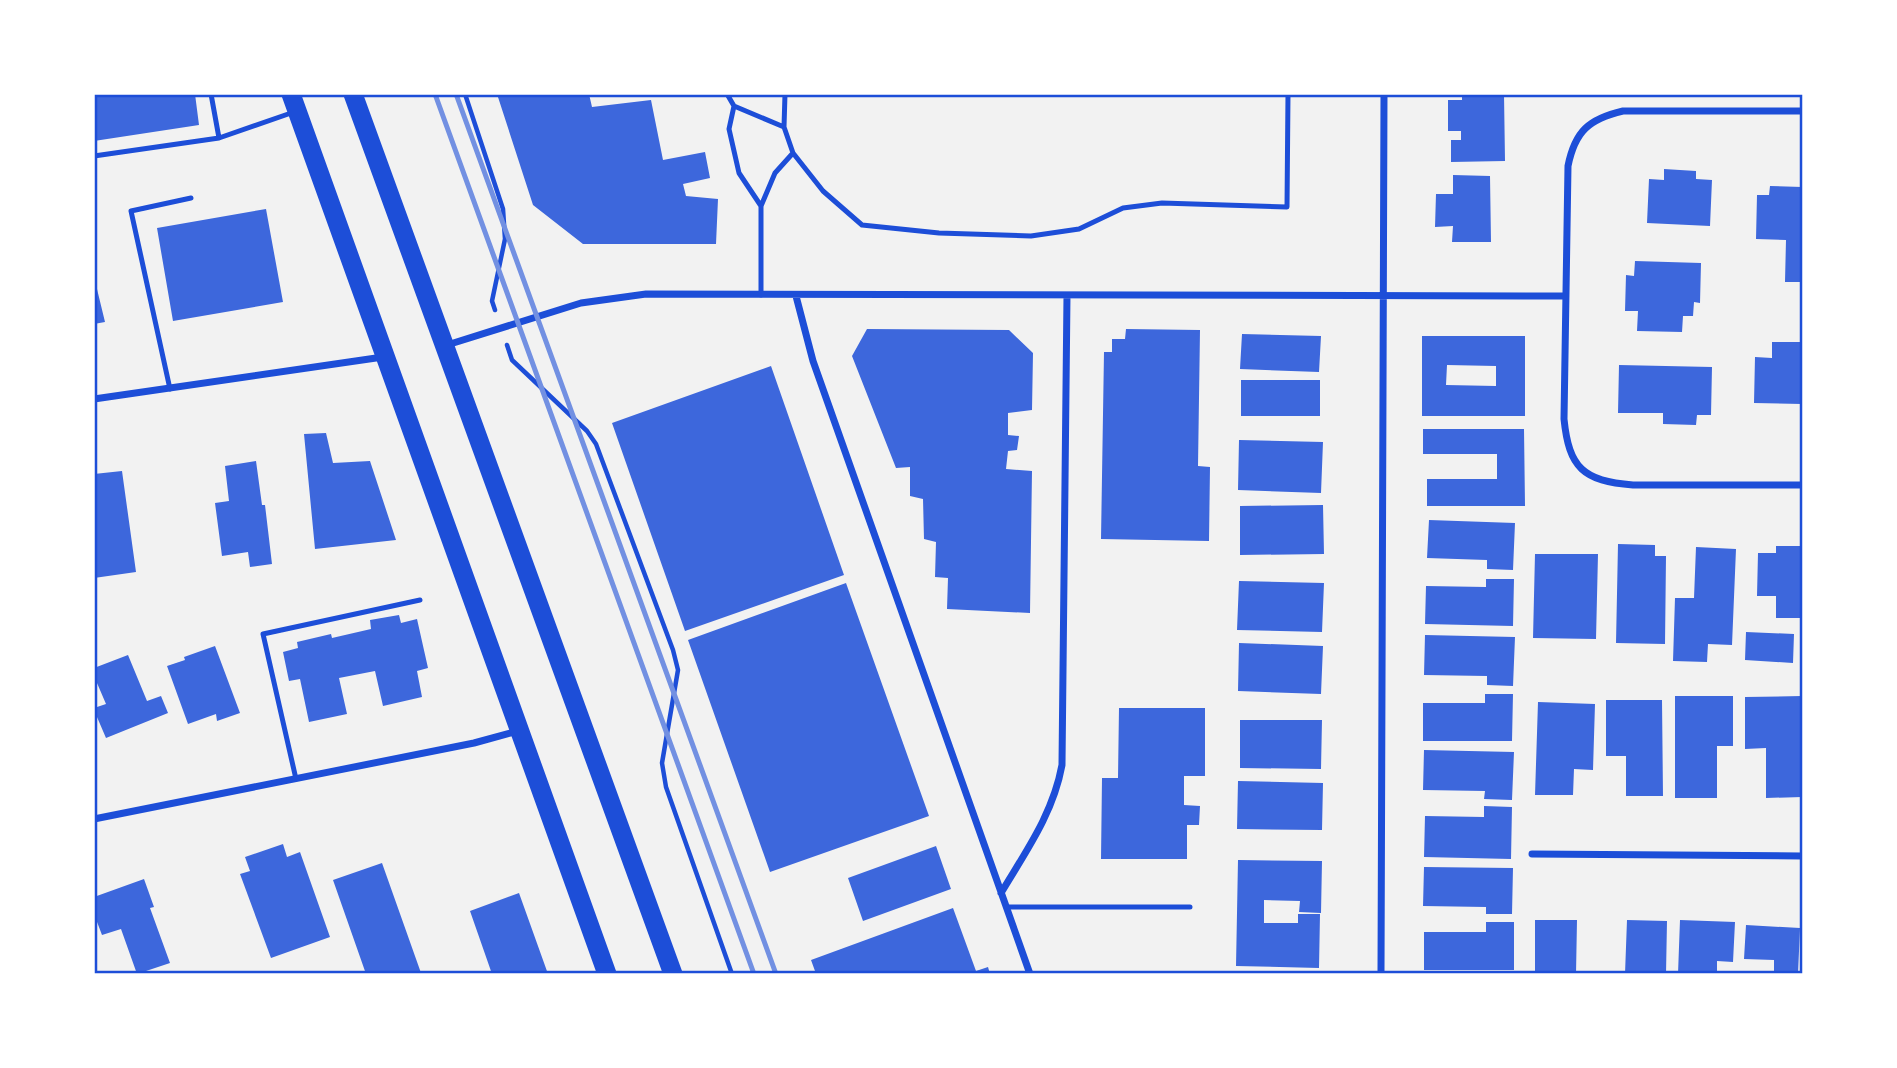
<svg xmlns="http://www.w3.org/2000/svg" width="1897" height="1068" viewBox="0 0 1897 1068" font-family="'DM Sans',sans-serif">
<rect width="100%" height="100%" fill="#f2f2f2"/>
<path fill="#3d67dc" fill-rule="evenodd" d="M94,94h101l4,31 -105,16z
M497,94h92l3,13 59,-7 12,60 42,-8 5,26 -27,6 3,12 32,3 -2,45h-133l-50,-39z
M1462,94h42l1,67 -54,1v-22h10v-9h-13v-31h14z
M1664,169l32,2v8l16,1 -2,46 -63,-3 2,-44 15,1z
M1453,175l37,1 1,66h-39l1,-16 -18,1 1,-33h17z
M1770,186l32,1v95h-17l1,-42 -30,-1 1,-44h12z
M266,209l17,93 -110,19 -16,-93z
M1635,261l66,2 -1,40 -6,-1 -1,14h-10l-1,16 -45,-1 1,-20h-13l1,-36 8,1z
M97,289l8,33 -11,2v-34z
M867,329l142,1 24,23 -1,57 -24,3v22l11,1 -2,14 -9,1 -2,18 26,2 -2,142 -83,-4 1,-31 -13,-1 1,-35 -12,-3 -1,-40 -13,-3v-29l-14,1 -44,-112z
M1126,329l74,1 -2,136 12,1 -1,74 -108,-2 3,-187h8v-13h13z
M1242,334l79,2 -2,36 -79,-3z
M1422,336h103v80h-103zM1447,365l49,1v20l-50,-1z
M1772,342h30v62l-48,-1 1,-46 17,1z
M1619,365l93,2 -1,48h-14l-1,10 -33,-1v-11h-45z
M771,366l73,209 -159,56 -73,-208z
M1241,380h79v36h-79z
M1423,429h101l1,77h-98v-27h70v-25h-74z
M326,433l7,30 37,-2 26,79 -81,9 -11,-115z
M1239,440l84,2 -2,51 -83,-3z
M256,461l6,44h3l7,59 -22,3 -2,-15 -26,4 -7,-53 14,-2 -4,-35z
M122,471l14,101 -42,6v-104z
M1323,505l1,49 -84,1v-49z
M1429,520l86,3 -2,47 -26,-1v-9l-60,-2z
M1618,544l37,1v11h11l-1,88 -49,-1z
M1776,546h26v72h-26v-22h-19l1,-43h18z
M1696,547l40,2 -4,96 -24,-1 -1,18 -34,-1 2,-63h19z
M1535,554h63l-2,85 -63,-1z
M1486,579h28l-1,47 -88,-2 1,-38 60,1z
M1239,581l85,2 -2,49 -85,-2z
M846,583l83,233 -159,56 -82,-232z
M399,615l2,8 16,-4 11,49 -11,3 5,26 -39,9 -8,-35 -36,7 8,36 -38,8 -9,-43 -11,2 -6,-29 15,-4 -1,-6 34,-8 1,4 39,-9 -1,-9z
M1746,632l48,2 -1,29 -48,-3z
M1425,635l90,2 -2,49 -26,-1v-9l-63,-1z
M1239,643l84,3 -2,48 -83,-3z
M215,646l25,67 -23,8 -1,-7 -28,10 -21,-58 18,-6 -1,-3z
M128,655l19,46 14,-5 7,17 -62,25 -12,-28v-2l12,-4 -12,-28v-8z
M1485,694h28l-1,47h-89v-38h62z
M1675,696h58v50h-16v52h-42z
M1802,696v101l-36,1v-50l-21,1v-52z
M1606,700h56l1,96h-37v-40h-20z
M1538,702l57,2 -2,66 -19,-1 -1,26h-38z
M1119,708h86v68h-21v29l16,1 -1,19h-12v34h-86l1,-81h16z
M1240,720h82l-1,49 -81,-1z
M1424,750l90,2 -2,48 -28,-1 1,-8 -62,-1z
M1238,781l85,2 -1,47 -85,-1z
M1484,806l28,1 -1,52 -87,-2 1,-41 59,1z
M283,844l4,13 13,-5 30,85 -59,21 -31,-84 10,-3 -5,-14z
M936,846l15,43 -88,32 -15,-43z
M1238,860l84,1 -1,52 -22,-1 1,-11 -36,-1v23h34v-9h22l-1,54 -83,-2z
M382,863l39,110 -3,1h-52l-33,-94z
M1424,867l89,1 -1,46h-26v-7l-63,-1z
M144,879l10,28 -4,1 20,55 -33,11 -16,-45 -19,6 -8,-21v-17z
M519,893l29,81h-56l-22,-63z
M953,908l23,63 12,-4 2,7h-180l5,-3 -4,-11z
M1535,920h42l-1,54h-41z
M1627,920l40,1 -1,53h-41z
M1680,920l55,2 -2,40 -16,-1v13h-39z
M1486,922h28v48h-90v-38h62z
M1746,925l54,3 -2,46h-24v-14l-30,-1z"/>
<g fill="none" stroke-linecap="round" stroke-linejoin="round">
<path stroke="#1d4ed8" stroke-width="4.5" d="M465,94l38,115 2,30 -13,62 3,9
M507,345l5,15 75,71 9,13 77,206 5,20 -16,93 4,24 66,187"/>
<path stroke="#1d4ed8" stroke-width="5" d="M211,94l8,44
M727,94l7,12 50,21
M785,94l-1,33 9,26 30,38 39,34 77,8 92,3 48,-7 44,-21 39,-5 125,4 1,-113
M734,106l-5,23 10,44 22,33
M94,156l125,-18 75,-26
M761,295v-89l14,-33 18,-20
M170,389l-39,-178 60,-13
M296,779l-33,-145 157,-34
M1007,907h183"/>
<path stroke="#1d4ed8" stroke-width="7" d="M1802,111h-179c-34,8 -48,20 -55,55l-4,253c5,49 19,62 69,66h169
M796,296l17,65 217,613
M447,345l134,-42 65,-9 920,2
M94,399l289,-42
M94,819l380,-76 44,-12
M1532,854l270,2
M1001,893c25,-42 52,-79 61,-128l5,-470
M1381,974l3,-880"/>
<path stroke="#1d4ed8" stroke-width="19" d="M291,94l316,880
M353,94l320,880"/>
<path stroke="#7290e2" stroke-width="5" d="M435,94l319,880
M456,94l320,880"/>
</g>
<rect width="1897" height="1068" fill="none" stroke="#ffffff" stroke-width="192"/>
<rect x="96" y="96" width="1705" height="876" fill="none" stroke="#1d4ed8" stroke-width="2.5"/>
</svg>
